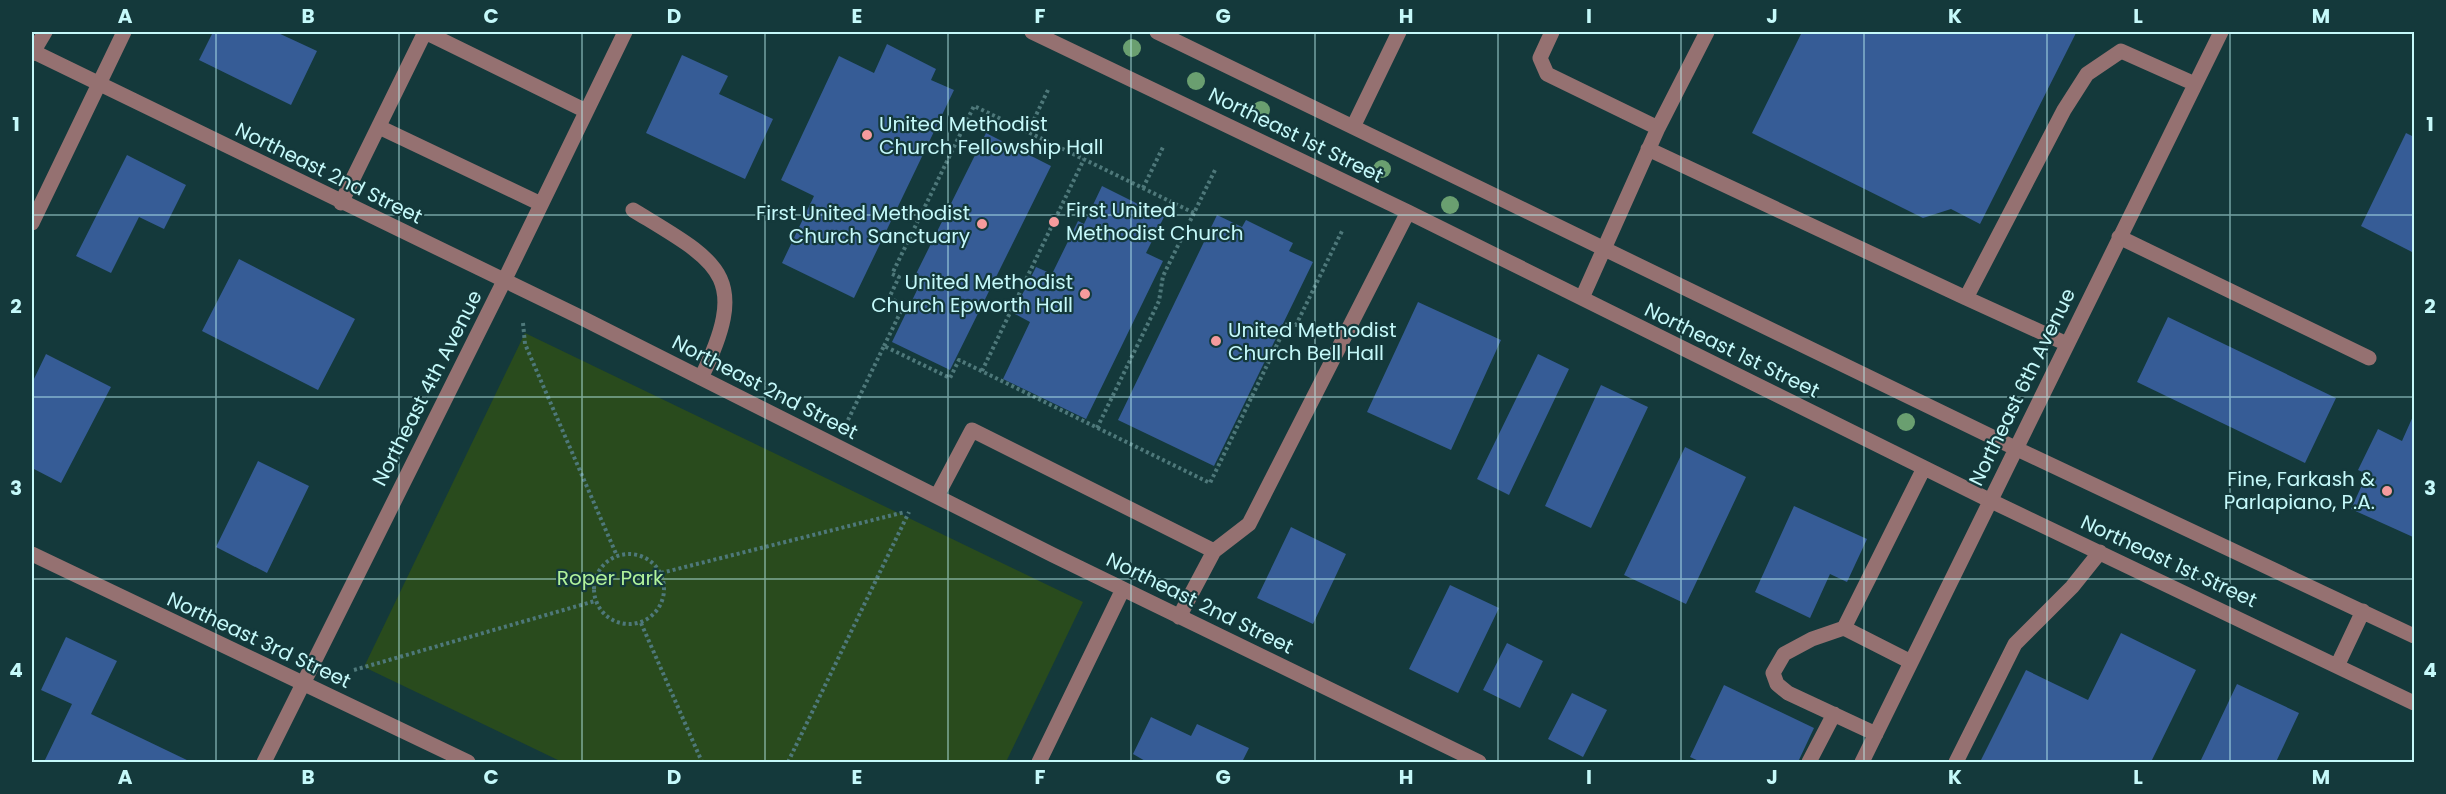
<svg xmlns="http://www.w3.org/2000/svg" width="2446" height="794" viewBox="0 0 2446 794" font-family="Poppins,sans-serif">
<rect width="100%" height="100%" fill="#14393b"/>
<path fill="#294b1d" d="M525,333l558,269 -77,160h-444l-198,-95z"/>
<path fill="#365c96" d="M213,32h63l41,19 -26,54 -92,-45z
M1802,32h271l3,1 -96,191 -29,-15 -28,9 -171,-85z
M887,44l49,25 -5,11 23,10 -100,208 -72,-35 32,-67 -33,-16 58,-124 35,17z
M682,55l46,21 -9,18 54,25 -28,60 -99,-46z
M986,133l65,33 -101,204 -58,-28 27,-56 -7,-4z
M2406,133l8,4v116l-53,-27z
M127,155l59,30 -22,44 -25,-12 -28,56 -35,-17z
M1102,186l62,31 -18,36 17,8 -77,158 -83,-40 27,-57 -17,-9 23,-46 16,7 26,-53 6,3z
M1217,215l25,12 4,-7 47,23 -4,8 24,11 -99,204 -96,-46z
M239,259l116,60 -37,71 -116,-59z
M1418,302l83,38 -50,110 -84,-38z
M2168,317l168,81 -31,65 -168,-81z
M46,354l65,33 -50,96 -29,-15v-85z
M1538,354l31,15 -60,126 -32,-16z
M1601,385l47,22 -57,121 -46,-22z
M2414,414v119l-1,4 -62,-28 16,-35 -9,-4 20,-41 24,12z
M1685,447l61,30 -60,127 -62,-29z
M258,461l51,25 -42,87 -51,-26z
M1794,506l73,33 -20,43 -17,-8 -20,44 -55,-26z
M1291,527l55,27 -33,70 -56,-26z
M1450,585l49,23 -41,85 -49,-24z
M2121,633l75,37 -45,92h-171l46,-92 62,30z
M66,637l51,24 -26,53 100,48h-147l28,-58 -31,-14z
M1507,643l36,18 -23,47 -37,-18z
M2237,684l62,29 -23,49h-76z
M1724,685l90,43 -16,34h-97l-11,-5z
M1572,693l35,17 -24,47 -35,-18z
M1151,717l40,19 6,-12 52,24 -7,14h-95l-14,-8z"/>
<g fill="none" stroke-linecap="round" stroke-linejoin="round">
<path stroke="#4e787a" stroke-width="4" stroke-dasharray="3 3" stroke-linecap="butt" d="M1048,90l-20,42 166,81 21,-43
M1143,188l21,-43
M523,323l2,21 92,212
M884,346l20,-41 -15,-7 10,-21 -7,-3 82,-168 54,26
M982,371l102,-212
M848,420l36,-74 66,32 9,-18 251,123 78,-161 8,3 46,-94
M1097,428l62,-127 4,-25 31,-63
M594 589a35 35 0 1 1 70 0a35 35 0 1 1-70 0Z
M661,573l244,-61
M641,623l61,139
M354,670l241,-69
M788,762l121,-250"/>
<path stroke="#957171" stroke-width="15" d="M1032,32l376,180 581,288 425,203
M1157,32l858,416 399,188
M1552,32l-12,26 7,16 111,54
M32,51l548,266 473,238 426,207
M32,54l13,-22
M379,127l162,77
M1353,127l46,-95
M1648,149l318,149
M341,203l84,-171 161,79
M633,210c85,52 119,64 68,168
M32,223l92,-191
M2119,237l250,121
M1582,298l76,-170 49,-96
M2067,344l-101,-46 98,-188 23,-36 34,-23 74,33
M937,496l35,-66 242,121 35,-27 159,-312
M32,554l436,208
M1179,617l35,-66
M1844,628l-32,11 -28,15 -11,19 4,11 11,9 88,41
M1911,662l-67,-34 80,-160
M2338,664l25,-53
M264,762l240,-481 121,-249
M1039,762l84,-173
M1809,762l25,-48
M1862,762l359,-730
M1956,762l59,-118 57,-57 28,-35"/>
</g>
<g fill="#6a9f70">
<circle cx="1132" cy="48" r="9"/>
<circle cx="1196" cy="81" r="9"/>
<circle cx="1261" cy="110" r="9"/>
<circle cx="1382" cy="169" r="9"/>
<circle cx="1450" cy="205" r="9"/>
<circle cx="1906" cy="422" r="9"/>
</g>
<path fill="none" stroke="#c5f9fa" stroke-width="1.5" stroke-opacity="0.55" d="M216,32v730M399,32v730M582,32v730M765,32v730M948,32v730M1131,32v730M1315,32v730M1498,32v730M1681,32v730M1864,32v730M2047,32v730M2230,32v730M32,215h2382M32,397h2382M32,579h2382"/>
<g fill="#f59b9d" stroke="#14393b" stroke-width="2">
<circle cx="867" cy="135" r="6"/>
<circle cx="1054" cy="222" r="6"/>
<circle cx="982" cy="224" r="6"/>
<circle cx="1085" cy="294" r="6"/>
<circle cx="1216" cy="341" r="6"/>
<circle cx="2387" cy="491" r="6"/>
</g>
<g text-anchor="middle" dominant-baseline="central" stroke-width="4.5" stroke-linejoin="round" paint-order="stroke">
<g font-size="20" fill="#c5f9fa" stroke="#14393b" text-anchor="start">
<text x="879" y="124">United Methodist<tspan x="879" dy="23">Church Fellowship Hall</tspan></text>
<text x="1066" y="210">First United<tspan x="1066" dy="23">Methodist Church</tspan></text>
<text x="970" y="213" text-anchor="end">First United Methodist<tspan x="970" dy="23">Church Sanctuary</tspan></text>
<text x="1073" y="282" text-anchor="end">United Methodist<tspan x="1073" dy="23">Church Epworth Hall</tspan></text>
<text x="1228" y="330">United Methodist<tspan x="1228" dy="23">Church Bell Hall</tspan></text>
<text x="2375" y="479" text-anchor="end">Fine, Farkash &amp;<tspan x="2375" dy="23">Parlapiano, P.A.</tspan></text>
</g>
<g font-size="20" fill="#c5f9fa" stroke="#14393b">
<text transform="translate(1296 135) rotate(26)">Northeast 1st Street</text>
<text transform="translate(329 173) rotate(26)">Northeast 2nd Street</text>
<text transform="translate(1732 350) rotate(26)">Northeast 1st Street</text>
<text transform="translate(765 387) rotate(27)">Northeast 2nd Street</text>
<text transform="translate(2022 387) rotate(-64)">Northeast 6th Avenue</text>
<text transform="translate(427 388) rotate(-63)">Northeast 4th Avenue</text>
<text transform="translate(2169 561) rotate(25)">Northeast 1st Street</text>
<text transform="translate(1200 603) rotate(26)">Northeast 2nd Street</text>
<text transform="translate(259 640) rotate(25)">Northeast 3rd Street</text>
</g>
<g font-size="20" fill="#b1f29b" stroke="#14393b">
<text x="610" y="578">Roper Park</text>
</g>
</g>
<rect width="2446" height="794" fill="none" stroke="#14393b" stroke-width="66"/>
<rect x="33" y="33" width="2380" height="728" fill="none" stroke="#c5f9fa" stroke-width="2"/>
<g font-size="20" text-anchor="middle" font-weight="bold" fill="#c5f9fa">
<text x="125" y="23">A</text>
<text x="308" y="23">B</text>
<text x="491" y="23">C</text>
<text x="674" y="23">D</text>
<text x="857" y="23">E</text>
<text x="1040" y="23">F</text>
<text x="1223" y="23">G</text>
<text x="1406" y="23">H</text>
<text x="1589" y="23">I</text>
<text x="1772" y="23">J</text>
<text x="1955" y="23">K</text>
<text x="2138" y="23">L</text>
<text x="2321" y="23">M</text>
<text x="16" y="131">1</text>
<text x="2430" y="131">1</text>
<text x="16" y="313">2</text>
<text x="2430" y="313">2</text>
<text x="16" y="495">3</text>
<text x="2430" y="495">3</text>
<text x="16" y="677">4</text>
<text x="2430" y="677">4</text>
<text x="125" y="784">A</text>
<text x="308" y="784">B</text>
<text x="491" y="784">C</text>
<text x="674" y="784">D</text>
<text x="857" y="784">E</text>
<text x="1040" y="784">F</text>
<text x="1223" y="784">G</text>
<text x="1406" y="784">H</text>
<text x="1589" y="784">I</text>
<text x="1772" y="784">J</text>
<text x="1955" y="784">K</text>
<text x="2138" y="784">L</text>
<text x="2321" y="784">M</text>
</g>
</svg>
